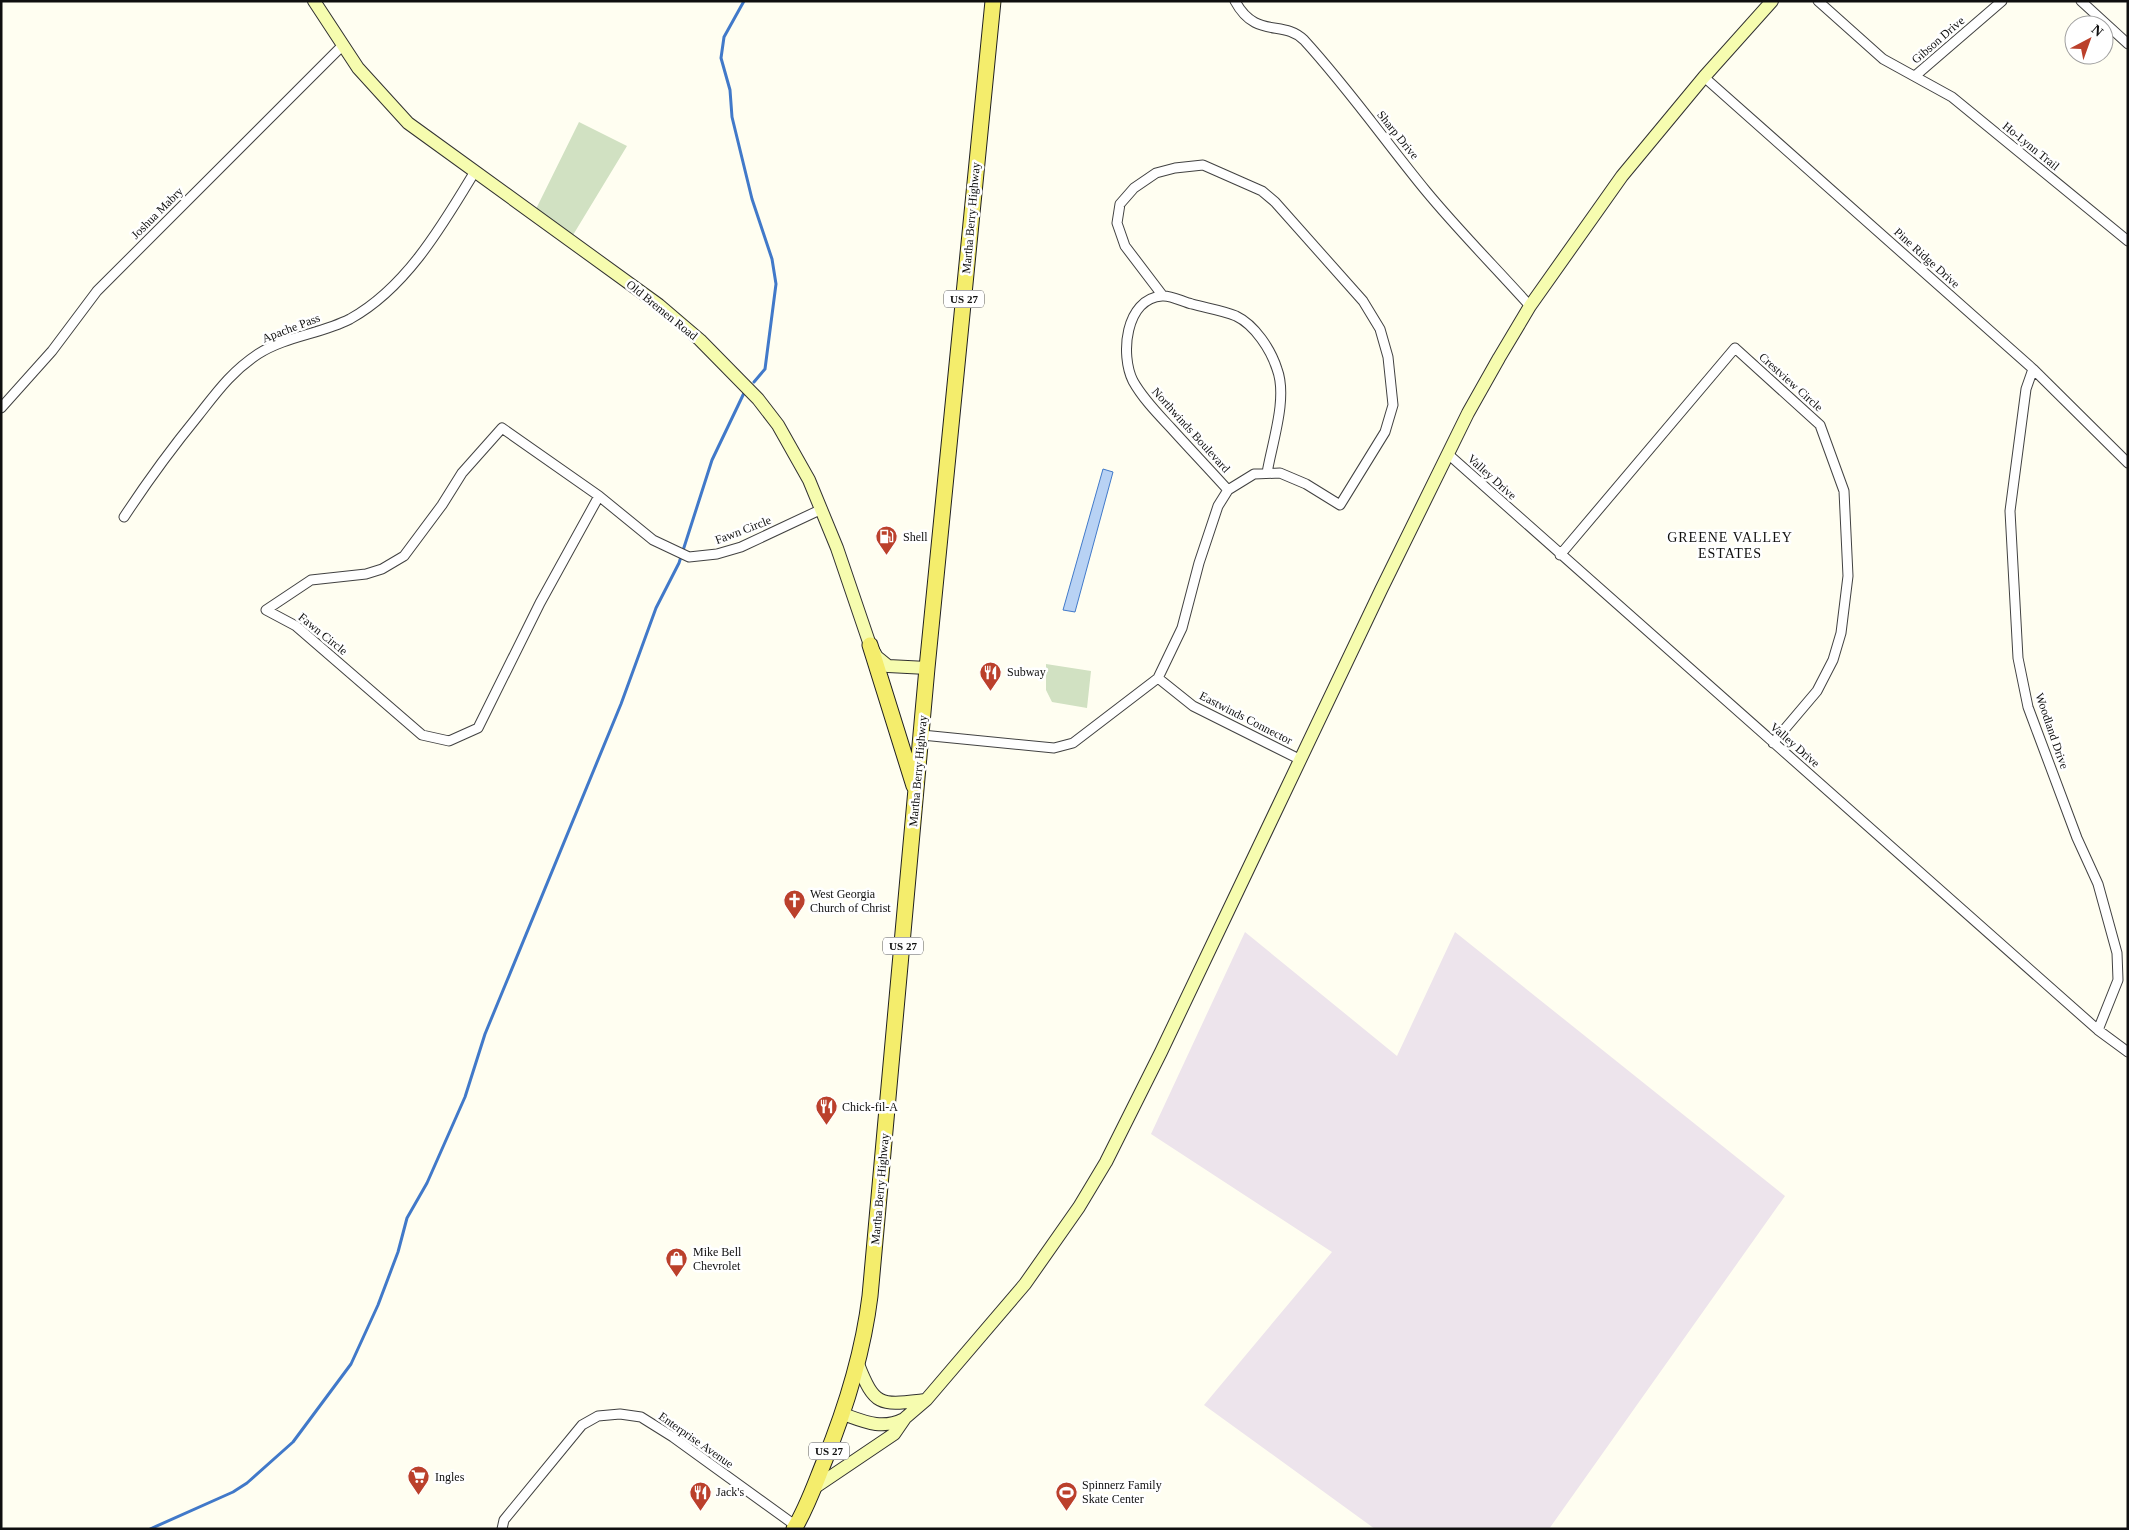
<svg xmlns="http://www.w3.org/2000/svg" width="2129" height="1530" viewBox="0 0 2129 1530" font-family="'Times New Roman',serif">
<rect width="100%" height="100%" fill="#fffef1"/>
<path fill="#ede4ec" d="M1245,932l152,124 58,-124 330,264 -236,333h-174l-171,-124 128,-153 -181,-118z"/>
<path fill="#d1e1c2" d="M579,122l48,24 -54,89 -37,-26z
M1046,664l45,7 -4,37 -35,-6 -6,-12z"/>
<path fill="#b8d2f4" stroke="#4179c9" d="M1103,469l10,3 -38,140 -12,-2z"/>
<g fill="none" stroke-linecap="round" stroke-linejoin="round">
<path stroke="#4179c9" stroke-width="3" d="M744,1l-20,36 -3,21 9,32 2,27 20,82 20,60 4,25 -11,85 -11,13
M150,1529l83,-37 14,-9 46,-41 58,-78 27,-59 20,-53 9,-34 20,-35 38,-86 20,-63 136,-330 35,-96 23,-45 33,-103 32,-67"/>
<defs>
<path id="street" d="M1235,1c21,39 48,18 69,39 44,48 81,101 122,151 33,40 70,77 104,115
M1818,1l65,58 69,38 176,144
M2081,1l47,43
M1915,76l87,-75
M1704,77l329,292 95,94
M2033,369l-7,20 -16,122 8,147 10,49 49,131 21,46 19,69 1,27 -20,50
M1,408l51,-57 45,-60 245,-245
M1448,454l650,576 30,22
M1228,490c-19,-21 -38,-41 -57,-62 -13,-14 -28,-29 -38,-47 -13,-26 -8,-82 29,-85 9,-1 21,6 30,8 14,4 30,6 44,12 19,9 35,34 41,53 11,29 -5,74 -10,104
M599,496l-59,107 -62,125 -29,13 -27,-6 -126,-109 -30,-16 45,-30 55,-6 16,-5 22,-13 38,-51 20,-32 40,-45 97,68 54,44 36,17 28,-3 24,-7 81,-38
M124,517c23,-35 47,-68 74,-101 19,-24 33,-44 60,-62 28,-18 63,-20 92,-35 56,-31 92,-93 124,-146
M1560,555l175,-207 85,77 24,66 4,85 -7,57 -8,27 -16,31 -44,52
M1158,678l35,28 108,54
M922,735l132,13 19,-5 85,-65 24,-50 17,-65 19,-57 10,-16 26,-16 26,-1 26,11 34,21 45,-73 8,-27 -5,-48 -8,-28 -17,-28 -88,-99 -13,-11 -59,-26 -28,3 -19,5 -22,15 -14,16 -3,19 8,23 38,50
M502,1529l2,-9 78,-95 16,-9 22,-2 21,3 32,20 123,89"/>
<path id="secondary" d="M314,1l44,67 50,55 251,182 41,35 58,59 20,26 31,55 28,68 33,97 7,12 11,9 39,2
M858,1364c17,44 23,41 68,36
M843,1414c22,8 39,16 61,5
M814,1488l80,-54 11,-16 21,-18 99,-116 54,-77 27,-45 55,-110 220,-462 87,-177 31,-55 31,-52 92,-130 82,-99 68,-76"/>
<path id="primary" d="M870,645l44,141
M794,1529c13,-21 21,-45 30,-67 22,-54 39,-109 46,-166l57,-628 66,-667"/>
</defs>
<use href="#street" stroke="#424242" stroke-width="11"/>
<use href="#secondary" stroke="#313131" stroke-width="14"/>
<use href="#primary" stroke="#202020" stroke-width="17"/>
<use href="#street" stroke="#fff" stroke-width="9"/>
<use href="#secondary" stroke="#f6fcaf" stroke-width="12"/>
<use href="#primary" stroke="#f4ed6c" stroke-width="15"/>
</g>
<defs>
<symbol id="fuel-pin" viewBox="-11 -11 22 30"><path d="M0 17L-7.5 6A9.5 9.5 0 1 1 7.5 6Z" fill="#bb402b" stroke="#fff"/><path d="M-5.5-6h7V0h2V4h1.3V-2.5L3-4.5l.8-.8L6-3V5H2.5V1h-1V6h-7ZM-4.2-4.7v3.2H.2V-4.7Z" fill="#fff"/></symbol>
<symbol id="restaurant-pin" viewBox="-11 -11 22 30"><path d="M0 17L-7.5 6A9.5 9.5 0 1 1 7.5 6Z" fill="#bb402b" stroke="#fff"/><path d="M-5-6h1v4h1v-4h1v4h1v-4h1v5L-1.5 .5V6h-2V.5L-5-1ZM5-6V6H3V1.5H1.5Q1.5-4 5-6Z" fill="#fff"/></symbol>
<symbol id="church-pin" viewBox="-11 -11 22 30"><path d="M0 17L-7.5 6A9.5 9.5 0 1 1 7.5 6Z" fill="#bb402b" stroke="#fff"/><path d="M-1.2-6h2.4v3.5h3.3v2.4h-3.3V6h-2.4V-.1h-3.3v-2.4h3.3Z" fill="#fff"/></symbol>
<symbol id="shop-pin" viewBox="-11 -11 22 30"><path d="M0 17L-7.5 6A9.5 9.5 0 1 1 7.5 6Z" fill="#bb402b" stroke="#fff"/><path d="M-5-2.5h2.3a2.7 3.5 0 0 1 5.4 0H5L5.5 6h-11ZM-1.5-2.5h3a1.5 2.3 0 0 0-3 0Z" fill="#fff"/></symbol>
<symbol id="supermarket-pin" viewBox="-11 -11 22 30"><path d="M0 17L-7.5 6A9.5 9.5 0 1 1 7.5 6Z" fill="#bb402b" stroke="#fff"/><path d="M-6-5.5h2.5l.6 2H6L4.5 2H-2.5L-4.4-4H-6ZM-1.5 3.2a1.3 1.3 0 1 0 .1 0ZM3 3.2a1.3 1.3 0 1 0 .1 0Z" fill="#fff"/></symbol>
<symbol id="stadium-pin" viewBox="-11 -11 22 30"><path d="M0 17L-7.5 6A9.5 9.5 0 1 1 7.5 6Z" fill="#bb402b" stroke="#fff"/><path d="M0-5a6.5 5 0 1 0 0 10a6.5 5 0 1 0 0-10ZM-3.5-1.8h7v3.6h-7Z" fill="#fff"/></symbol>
</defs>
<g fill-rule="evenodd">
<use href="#fuel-pin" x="874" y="524" width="25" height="34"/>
<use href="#restaurant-pin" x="978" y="660" width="25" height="34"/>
<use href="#church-pin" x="782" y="888" width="25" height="34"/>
<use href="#restaurant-pin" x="814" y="1094" width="25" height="34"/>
<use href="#shop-pin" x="664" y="1246" width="25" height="34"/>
<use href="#supermarket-pin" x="406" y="1464" width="25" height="34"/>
<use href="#restaurant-pin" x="688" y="1480" width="25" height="34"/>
<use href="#stadium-pin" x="1054" y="1480" width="25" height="34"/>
</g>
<g text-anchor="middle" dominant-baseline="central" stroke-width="5" stroke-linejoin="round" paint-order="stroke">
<g fill="#fff" stroke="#575757" stroke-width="1">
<rect x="944" y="290.5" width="40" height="17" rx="4"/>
<rect x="883" y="937.5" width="40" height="17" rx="4"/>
<rect x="809" y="1442.5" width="40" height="17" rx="4"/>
</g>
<g font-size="11" font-weight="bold" fill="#0f0f0f">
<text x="964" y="299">US 27</text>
<text x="903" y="946">US 27</text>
<text x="829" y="1451">US 27</text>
</g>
<g font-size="12" fill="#0f0f0f" stroke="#fff">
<text transform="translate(1938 40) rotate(-41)">Gibson Drive</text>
<text transform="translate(1398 135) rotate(51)">Sharp Drive</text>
<text transform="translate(2031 146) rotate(39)">Ho-Lynn Trail</text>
<text transform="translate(157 213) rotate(-45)">Joshua Mabry</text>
<text transform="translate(971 218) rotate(-85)">Martha Berry Highway</text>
<text transform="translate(1927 258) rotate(42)">Pine Ridge Drive</text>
<text transform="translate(662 310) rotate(39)">Old Bremen Road</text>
<text transform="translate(291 328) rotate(-21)">Apache Pass</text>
<text transform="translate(1791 382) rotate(42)">Crestview Circle</text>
<text transform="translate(1191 430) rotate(48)">Northwinds Boulevard</text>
<text transform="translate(1492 477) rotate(42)">Valley Drive</text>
<text transform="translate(743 530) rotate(-21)">Fawn Circle</text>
<text transform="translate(323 634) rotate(39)">Fawn Circle</text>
<text transform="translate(1246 718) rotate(27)">Eastwinds Connector</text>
<text transform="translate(2052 731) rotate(71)">Woodland Drive</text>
<text transform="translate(1795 745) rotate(41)">Valley Drive</text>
<text transform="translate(918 771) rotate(-85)">Martha Berry Highway</text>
<text transform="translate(880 1189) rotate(-85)">Martha Berry Highway</text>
<text transform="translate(696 1440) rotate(35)">Enterprise Avenue</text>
</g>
<g font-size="12" fill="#0f0f0f" stroke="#fff" text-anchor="start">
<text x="903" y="537">Shell</text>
<text x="1007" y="672">Subway</text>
<text x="810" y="894">West Georgia<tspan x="810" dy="14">Church of Christ</tspan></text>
<text x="842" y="1107">Chick-fil-A</text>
<text x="693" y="1252">Mike Bell<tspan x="693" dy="14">Chevrolet</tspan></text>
<text x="435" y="1477">Ingles</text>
<text x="1082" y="1485">Spinnerz Family<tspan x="1082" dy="14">Skate Center</tspan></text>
<text x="716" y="1492">Jack's</text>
</g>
<g font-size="14" letter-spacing="1" fill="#0f0f0f" stroke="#fff">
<text x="1730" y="537">GREENE VALLEY<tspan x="1730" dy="16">ESTATES</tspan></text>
</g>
</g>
<rect width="2129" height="1530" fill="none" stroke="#0f0f0f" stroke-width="5"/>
<g transform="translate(2089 40) rotate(41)"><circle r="24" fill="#ffffff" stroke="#9f9f9f"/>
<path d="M0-4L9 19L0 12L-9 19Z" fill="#bb402b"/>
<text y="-8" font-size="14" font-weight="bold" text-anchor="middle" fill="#0f0f0f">N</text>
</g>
</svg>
